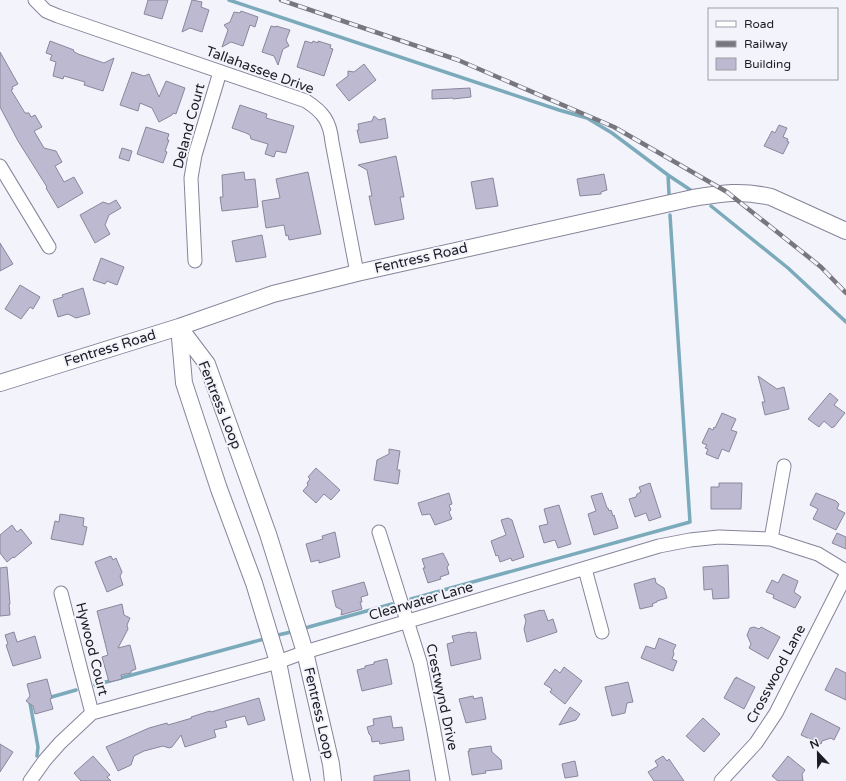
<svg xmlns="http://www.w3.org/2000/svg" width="846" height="781" viewBox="0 0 846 781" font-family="'Varela Round',sans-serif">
<rect width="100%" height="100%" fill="#f3f3fc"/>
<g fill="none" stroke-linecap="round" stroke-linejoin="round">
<path stroke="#7baaba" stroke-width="3.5" d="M229,0l330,110 28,8 25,15 56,42 27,18
M668,175l1,19
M711,206l77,62 58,54
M411,599l279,-77 -20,-307
M305,628l87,-24
M278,635l13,-3
M95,685l169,-46
M48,698l28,-8
M32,702l-2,1 8,44 -1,9"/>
</g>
<path fill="#bcb9d0" stroke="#8a879d" d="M148,0h20l-6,19 -18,-5z
M192,0l10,2 -1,5 8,3 -7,22 -12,-4 -8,4z
M241,11l17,6 -3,10 -5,-2 -7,21 -12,-4 -9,5 6,-17 -4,-5 6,-3 4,-10 6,1z
M271,26l5,1v-1l14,4 -4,10 3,6 -6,3 -5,16 -4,-9 -12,-4z
M50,41l24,9 -1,1 5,3 26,9 10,-5 -11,33 -19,-6 1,-3 -21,-6 -1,3 -10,-3 3,-14 -6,-2 2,-5 -6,-2z
M305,41l7,2 1,-2 5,2v-2l13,4 -1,3 3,1 -9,27 -27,-9z
M0,52l18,32 -6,3 1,2 -2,1 14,23h4l2,4 4,-2 7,12 -8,4 10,17 12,3 6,11 -7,4 9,16 10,-5 9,16 -25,15 -12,-20 1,-1 -29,-46 -18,-34z
M364,64l12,16 -27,21 -13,-16 12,-9v-5l6,1z
M132,72l12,4 5,-2 10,23 7,-16 19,7 -9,26 -3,-1 -1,2 -13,7 -7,-14 -12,-5 -2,8 -18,-6z
M470,88l1,9 -18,2v-1l-21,1v-9z
M240,105l27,9 -1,4 28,8 -8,27 -10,-2 -2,6 -9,-3 3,-10 -17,-5 -1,-4 -4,-2 -14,-5z
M374,116l5,4 6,-2 3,20 -28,5 -3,-13h2l-1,-6 14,-3z
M779,125l8,3 -4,9 5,2 -1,2 2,1 -6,12 -19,-8 8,-15 3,2z
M146,127l23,7 -2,6h2l-4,11 2,1 -4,11 -26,-9z
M122,148l10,3 -3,10 -10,-3z
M396,156l8,41h-4l4,22 -29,6 -6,-29h3l-5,-26 -9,-5z
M244,172l1,8 10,-1 3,28 -36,4 -2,-14h3l-1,-22z
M308,172l13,62 -32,6 -1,-5 -2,1 -2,-11 -18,3 -4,-27 18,-3 -4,-19z
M604,174l3,16 -6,2v2l-21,2 -3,-17z
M493,178l5,28 -22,3 -5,-27z
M116,200l5,8 -12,7 -4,10 5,9 -15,9 -15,-28 23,-13 6,2z
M262,235l4,22 -30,5 -4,-21z
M0,243l13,21 -13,7z
M101,258l23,9 -7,18 -10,-4 -2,3 -12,-4z
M20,285l20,12 -7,12 -3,-2 -9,12 -16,-10z
M83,288l7,26 -14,4 -8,-4 -10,3 -5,-17 10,-3 -1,-2z
M758,376l19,13 7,-2 5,22 -24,6 -3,-13h3z
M830,393l8,7 -4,5 11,8 -11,14h-1l-1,1 -8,-7 -5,6 -11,-8z
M722,413l14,6 -5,11 6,2 -8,20 -7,-3 -4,10 -12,-5 2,-5 -3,-1 2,-3 -5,-2 7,-15 4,2 1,-3 1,1z
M389,449l11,2 -3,19h3l-2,14 -24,-4 3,-20 12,-6z
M316,468l24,22 -9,10 -7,-6 -8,9 -13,-12 5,-6 -1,-2 3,-4 -2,-2z
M650,483l11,34 -12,4 -3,-8 -11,4 -6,-18 7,-2 1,-3 4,-2 -2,-5z
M719,483h23l-1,26h-30v-22h8z
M449,493l3,11 -3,1 2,5 -2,2 3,7 -17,6 -5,-11 -8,1 -4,-12z
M602,493l5,15h1l1,3 2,-1 2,6 1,-1 4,13 -24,7 -6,-21 8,-3 -5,-15z
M816,493l20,8 3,3 -2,5 8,4 -9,17 -23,-11 5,-10 -8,-4z
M559,505l12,39 -13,4 -3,-8 -11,3 -5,-17 9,-2 -4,-15z
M60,514l24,4 -1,8 4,1 -4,18 -32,-6 4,-18 4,1z
M508,518l4,2 12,37 -12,4 -1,-3 -11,4 -2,-7 -2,1 -5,-15 15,-6 -5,-15z
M12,525l5,7 4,-3 11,14 -18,15 -1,-1 -6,5 -7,-9v-18z
M335,532l5,25 -21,6v-3l-8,2 -5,-18 17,-5 -1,-3z
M837,533l9,4v12l-14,-6z
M443,553l6,12 -2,2 2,7 -9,3 1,2 -13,4 -5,-15h2l-3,-9z
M111,556l2,4 3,-2 6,14 -2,4 3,9 -16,7 -12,-30z
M728,565l1,33 -16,1 -1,-10 -8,1 -1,-23z
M7,567l3,37h-1l1,11 -10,1v-48z
M783,574l15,7 -4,11 7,5 -6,11 -22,-10 1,-3 -8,-3 6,-12 6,3z
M655,578l1,5 8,5 3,10 -10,3v1l-5,2 1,2 -13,3 -6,-25z
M364,582l4,13 -7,2 1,5h-2l2,7 -21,6 1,-5 -6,-3 -4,-16z
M122,604l2,11 6,3 -3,7 1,4 -10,19 12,-3 6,24 -5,2v2l-10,2 1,4 -13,3 -7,-25 6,-2 -11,-44z
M541,610v1l3,-1 4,11 5,-2 4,13 -30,10 -3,-13 2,-8 -2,-6z
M754,627l5,2 2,-2 19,10 -12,22 -19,-11 2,-4 -4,-9 3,-7z
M14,632l3,10 18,-6 6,22 -28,8 -7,-21 2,-1 -3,-9z
M470,632v1l6,-1 5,27 -30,7 -4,-22 7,-2 -2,-6z
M659,638l17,7 -3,6 1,3 -2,5 5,2 -4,10 -32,-13 5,-12 9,3z
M387,659l5,25 -30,7 -5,-21 8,-2v-2l9,-2v-2z
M564,667l18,14 -17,23 -15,-12 2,-3 -8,-5 11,-15 5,4z
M836,668l10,5v27l-21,-10z
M736,677l19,10 -11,22 -20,-11 11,-20 1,1z
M47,679l5,19 -2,1 3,10 -18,5 -2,-8 -7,-5 4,-5 -3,-12z
M628,682l5,20 -6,1 -2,10 -13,3 -7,-29z
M473,696l1,3 8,-2 4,22 -20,4 -7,-24z
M259,698l6,22 -17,5 -3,-9 -20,5 2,6 -13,3 2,7 -31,10 -4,-12 -9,12 -3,1 -6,-2 -19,5 -10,5 -3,9 -13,6 -12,-24 43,-19 18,-5 1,2 24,-7 -1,-1 19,-6 1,1z
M570,707l10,7 -4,6 -17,5z
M811,713l29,15 -6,12 -3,-2 -9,3 -1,3 -20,-9z
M391,716l2,12 9,-1 2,13 -24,4 -1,-3 -7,1 -1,-6 -2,-2 -2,-7 7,-2 -1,-6z
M703,718l17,16 -16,18 -18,-16z
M0,744l13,8 -13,20z
M491,746l1,6 9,8 1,9 -17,2 1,2 -14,2 -4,-24h2l-1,-2z
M93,756l17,19 -3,2 4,4h-30l-7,-8z
M663,756l4,5 2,-2 15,22h-30l-6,-9 10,-6 -3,-5z
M788,756l17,14 -3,4 1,7h-25l-6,-5z
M575,761l3,15 -13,2 -3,-14z
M409,770l1,11h-36v-5z"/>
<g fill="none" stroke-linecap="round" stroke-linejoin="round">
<defs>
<path id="minor" d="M35,0l11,11 12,5 248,85c17,11 24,20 26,41l25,131
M0,166l49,81
M195,261l-4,-83 4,-23 25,-83
M379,532l41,130 13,64 10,55
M771,539l13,-73
M585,569l17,63
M61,593l31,120
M30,781l15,-21 15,-17 32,-30 186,-51 27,-10 354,-106 31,-6 29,-3 52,2 47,15 28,17
M721,781l35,-38 20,-30 70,-138"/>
<path id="tertiary" d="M179,327l28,37 61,170 37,118 26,112 2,17
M179,327l5,56 35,106 35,94 24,79 24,119
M0,383l179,-56 94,-33 84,-21 336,-75c30,-5 48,-8 78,-1l75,34"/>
</defs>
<use href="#minor" stroke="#868499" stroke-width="15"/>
<use href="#tertiary" stroke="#868499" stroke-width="18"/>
<use href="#minor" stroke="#fff" stroke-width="13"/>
<use href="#tertiary" stroke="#fff" stroke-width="16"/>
<defs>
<path id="rail" d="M281,0l177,60 156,67 113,65 94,75 25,26"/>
</defs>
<use href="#rail" stroke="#787780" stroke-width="4.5"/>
<use href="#rail" stroke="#f3f3fc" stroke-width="3" stroke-dasharray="9" stroke-linecap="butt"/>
</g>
<g text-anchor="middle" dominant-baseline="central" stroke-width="4" stroke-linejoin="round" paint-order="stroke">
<g font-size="14" fill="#1d1c24" stroke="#f3f3fc">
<text transform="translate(260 70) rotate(20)">Tallahassee Drive</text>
<text transform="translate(189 126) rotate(-75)">Deland Court</text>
<text transform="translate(421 258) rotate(-13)">Fentress Road</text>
<text transform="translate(110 348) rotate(-17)">Fentress Road</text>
<text transform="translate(220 405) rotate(68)">Fentress Loop</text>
<text transform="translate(421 601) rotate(-16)">Clearwater Lane</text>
<text transform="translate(92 649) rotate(76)">Hywood Court</text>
<text transform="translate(776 674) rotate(-62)">Crosswood Lane</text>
<text transform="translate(442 697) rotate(78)">Crestwynd Drive</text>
<text transform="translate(319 713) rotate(77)">Fentress Loop</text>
</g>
</g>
<rect x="708" y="8" width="130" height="72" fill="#f3f3fc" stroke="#9d9da6"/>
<rect x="716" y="21" width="20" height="6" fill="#ffffff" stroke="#9d9da6"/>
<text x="744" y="28" font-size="12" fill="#1d1c24">Road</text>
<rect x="716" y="41" width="20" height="6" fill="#787780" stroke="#9d9da6"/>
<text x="744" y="48" font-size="12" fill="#1d1c24">Railway</text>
<rect x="716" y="58" width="20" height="12" fill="#bcb9d0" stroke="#9d9da6"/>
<text x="744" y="68" font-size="12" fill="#1d1c24">Building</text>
<g transform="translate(818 753) rotate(338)" stroke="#f3f3fc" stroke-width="3" paint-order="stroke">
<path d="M0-3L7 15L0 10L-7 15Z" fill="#1d1c24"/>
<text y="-6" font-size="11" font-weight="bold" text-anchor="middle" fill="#1d1c24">N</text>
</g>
</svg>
